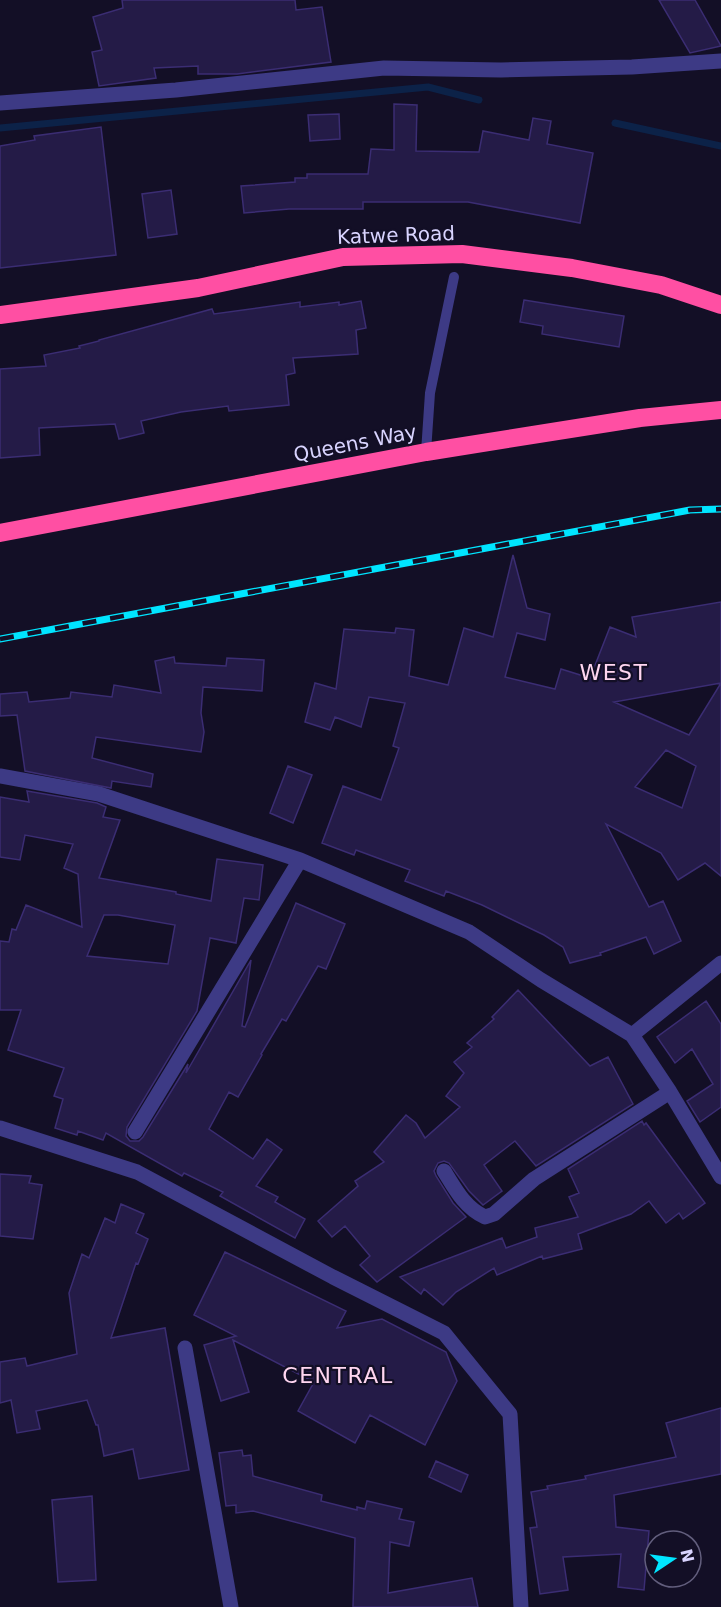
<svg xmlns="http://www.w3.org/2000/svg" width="721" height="1607" viewBox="0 0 721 1607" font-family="'DejaVu Sans',sans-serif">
<rect width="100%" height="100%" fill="#130f26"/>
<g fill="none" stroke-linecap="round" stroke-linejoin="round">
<path stroke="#0c2248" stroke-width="7" d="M615,123l106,23
M0,128l428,-41 51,13"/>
</g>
<path fill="#241b47" stroke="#3b2d73" stroke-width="1.5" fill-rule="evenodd" d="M122,0h173l1,10 26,-3 9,55 -94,12h-39v-8l-44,2 2,10 -57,8 -7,-34 10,-2 -9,-33 30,-9z
M659,0h36l26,46 -31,7z
M394,104l23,1 -1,46 63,1 4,-21 46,9 4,-22 18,3 -4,23 46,9 -13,70 -112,-21h-105v7h-74l-45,4 -3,-27 54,-4v-4h12v-4h61l3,-25 23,1z
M339,114l1,25 -30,2 -2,-26z
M101,127l15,128 -116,13v-122l35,-6 -1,-4z
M171,190l6,44 -29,4 -6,-44z
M524,300l100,16 -5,31 -77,-13 1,-8 -23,-4z
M361,301l5,27 -10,2 2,24 -65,4 2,15 -9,2 3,30 -60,6 -1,-5 -47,6 -40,9 3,12 -25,6 -4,-15 -76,4 1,27 -40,3v-89l46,-3 -2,-11 36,-7 -1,-2 20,-5v-1l113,-31 2,5 86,-12v5l39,-5v3z
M513,555l14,53 23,6 -5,26 -28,-7 -12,44 50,12 6,-20 29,9 20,-51 26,10 -4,-20 89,-15v81l-107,19 75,33 32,-52v193l-16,-13 -27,17 -17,-27 -55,-29 43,83 14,-6 18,40 -27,13 -8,-17 -46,16 1,2 -31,8 -7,-16 -19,-12 -62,-30 -36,-14 -2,5 -39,-15 5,-11 -54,-20 -2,5 -32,-12 21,-57 38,14 18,-52 -6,-2 12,-43 -36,-6 -8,30 -26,-10 -5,13 -25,-8 10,-39 21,6 8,-60 51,4 1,-5 18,2 -5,46 39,9 16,-57 29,9zM666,750l30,16 -14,42 -47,-21z
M174,657l1,6 51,3 1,-8 37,2 -2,31 -59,-4 -2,26 3,19 -3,20 -105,-15 -4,21 61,16 -2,13 -39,-6 -1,7 -86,-17 -8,-56 -17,1v-22l27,-2 2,10 41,-4 1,-6 41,5 2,-12 47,8 -6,-32z
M288,766l24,9 -19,48 -23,-10z
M27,791l70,12 9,4 -3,10 17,3 -21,58 77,14v2l35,7 6,-42 46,6 -4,35 -15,-2 -8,45 -26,-5 -13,73 -70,116 -1,9 4,5h9l4,-4 45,-73 -2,9 65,-113 -9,66 3,1 51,-124 49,21 -19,45 -8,-3 -32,55 -4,-2 -21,35 1,1 -24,42 -9,-5 -20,37 44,30 14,-20 15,11 -26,36 22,11 -3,5 30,17 -10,19 -75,-42 3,-4 -39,-19 -2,3 -76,-43 -3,7 -25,-9 -1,4 -22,-7 8,-29 -9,-3 10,-28 -56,-18 13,-40h-21v-69l9,1 3,-13 4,1 10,-25 56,22 -4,-53 -14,-6 9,-24 -48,-9 -5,25 -20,-3v-60l29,5zM104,915h14l57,10 -7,39 -81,-8z
M518,990l72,76 18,-9 25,47 -97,62 -21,-25 -31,24 18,26 -19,14 -14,-14 -20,-28 -5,-2 -6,2 -4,8 2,5 17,27 13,14 -89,65 -17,-17 10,-9 -25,-30 -13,11 -14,-16 40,-35 -3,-5 29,-19 -10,-10 32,-37 10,8 9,15 35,-31 -14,-11 18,-23 -10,-11 18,-15 -5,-4 27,-24 -2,-2z
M706,1001l15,23v83l-21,15 -13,-21 26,-17 -21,-35 -17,14 -18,-26z
M642,1121l2,4 2,-2 59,80 -22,16 -4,-6 -13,10 -17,-22 -18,13 -53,20 4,15 -39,10 -1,-3 -45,19 -3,-7 -38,24 -13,13 -19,-16 -3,5 -21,-17 102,-39 4,10 31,-11 -2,-9 43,-11 -9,-20 10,-4 -11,-24z
M0,1174l31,2 -2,7 13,2 -9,54 -33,-3z
M121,1204l23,10 -8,19 12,6 -10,25 -2,-1 -25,75 54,-10 24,142 -50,9 -6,-30 -29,7 -6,-31h-2l-9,-25 -51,11 4,18 -23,4 -6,-33 -11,3v-41l25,-4 2,8 50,-12 -8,-61 13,-39 7,4 16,-40 10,5z
M225,1252l121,59 -9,17 45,-9 64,33 11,29 -32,64 -55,-30 -15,28 -57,-32 16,-29 -81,-42 16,52 -28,9 -17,-56 32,-9 -42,-21z
M721,1408v66l-107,21 2,32 33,4 -5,59 -26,-3 3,-33 -58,3 5,33 -28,4 -10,-66 7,-1 -6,-35 17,-3 -1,-3 39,-7 -1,-3 91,-19 -10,-34z
M242,1450l1,6 8,-1 2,21 69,19 -1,6 36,9v-3l8,2 2,-8 35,8 -3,10 15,3 -5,24 -19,-4 -2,51 84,-15 6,29h-125l2,-69 -102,-27 -17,2v-8l-10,1 -7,-53z
M436,1461l32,14 -7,17 -32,-15z
M92,1496l4,84 -38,2 -6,-82z"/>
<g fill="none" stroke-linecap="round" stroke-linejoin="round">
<path stroke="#3d3a85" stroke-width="10" d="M426,452l4,-59 24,-116"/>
<path stroke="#3d3a85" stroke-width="15" d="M0,103l176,-13 208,-22 117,2 131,-3 89,-6
M0,776l99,18 201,66 169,72 72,48 91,55 38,57 51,85
M632,1035l89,-72
M0,1128l137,44 196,105 111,56 66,81 11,193
M135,1132l165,-272
M444,1171c11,18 21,37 41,46l9,-3 40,-35 136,-87
M185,1348l46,259"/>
<path stroke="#ff4fa3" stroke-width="18" d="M0,315l198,-27 145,-31 119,-3 110,14 89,17 60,20
M0,533l426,-81 214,-34 81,-8"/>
<defs>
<path id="rail" d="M0,639l690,-129 31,-1"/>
</defs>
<use href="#rail" stroke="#00e5ff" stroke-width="7"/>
<use href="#rail" stroke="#130f26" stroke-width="4.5" stroke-dasharray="14" stroke-linecap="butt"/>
</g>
<g text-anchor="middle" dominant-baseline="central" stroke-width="4.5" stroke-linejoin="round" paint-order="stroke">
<g font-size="20" fill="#d9d4ff" stroke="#130f26">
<text transform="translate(396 235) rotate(-2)">Katwe Road</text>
<text transform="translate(355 443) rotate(-11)">Queens Way</text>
</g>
<g font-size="22" letter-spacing="1.5" fill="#ffd6f0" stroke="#130f26">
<text x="614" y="672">WEST</text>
<text x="338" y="1375">CENTRAL</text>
</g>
</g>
<g transform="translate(673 1559) rotate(77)"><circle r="28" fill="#130f26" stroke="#625e7d" stroke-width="1.5"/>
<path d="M0-4.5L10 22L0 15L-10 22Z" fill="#00e5ff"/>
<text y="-9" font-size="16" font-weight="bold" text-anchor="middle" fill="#d9d4ff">N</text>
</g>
</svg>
